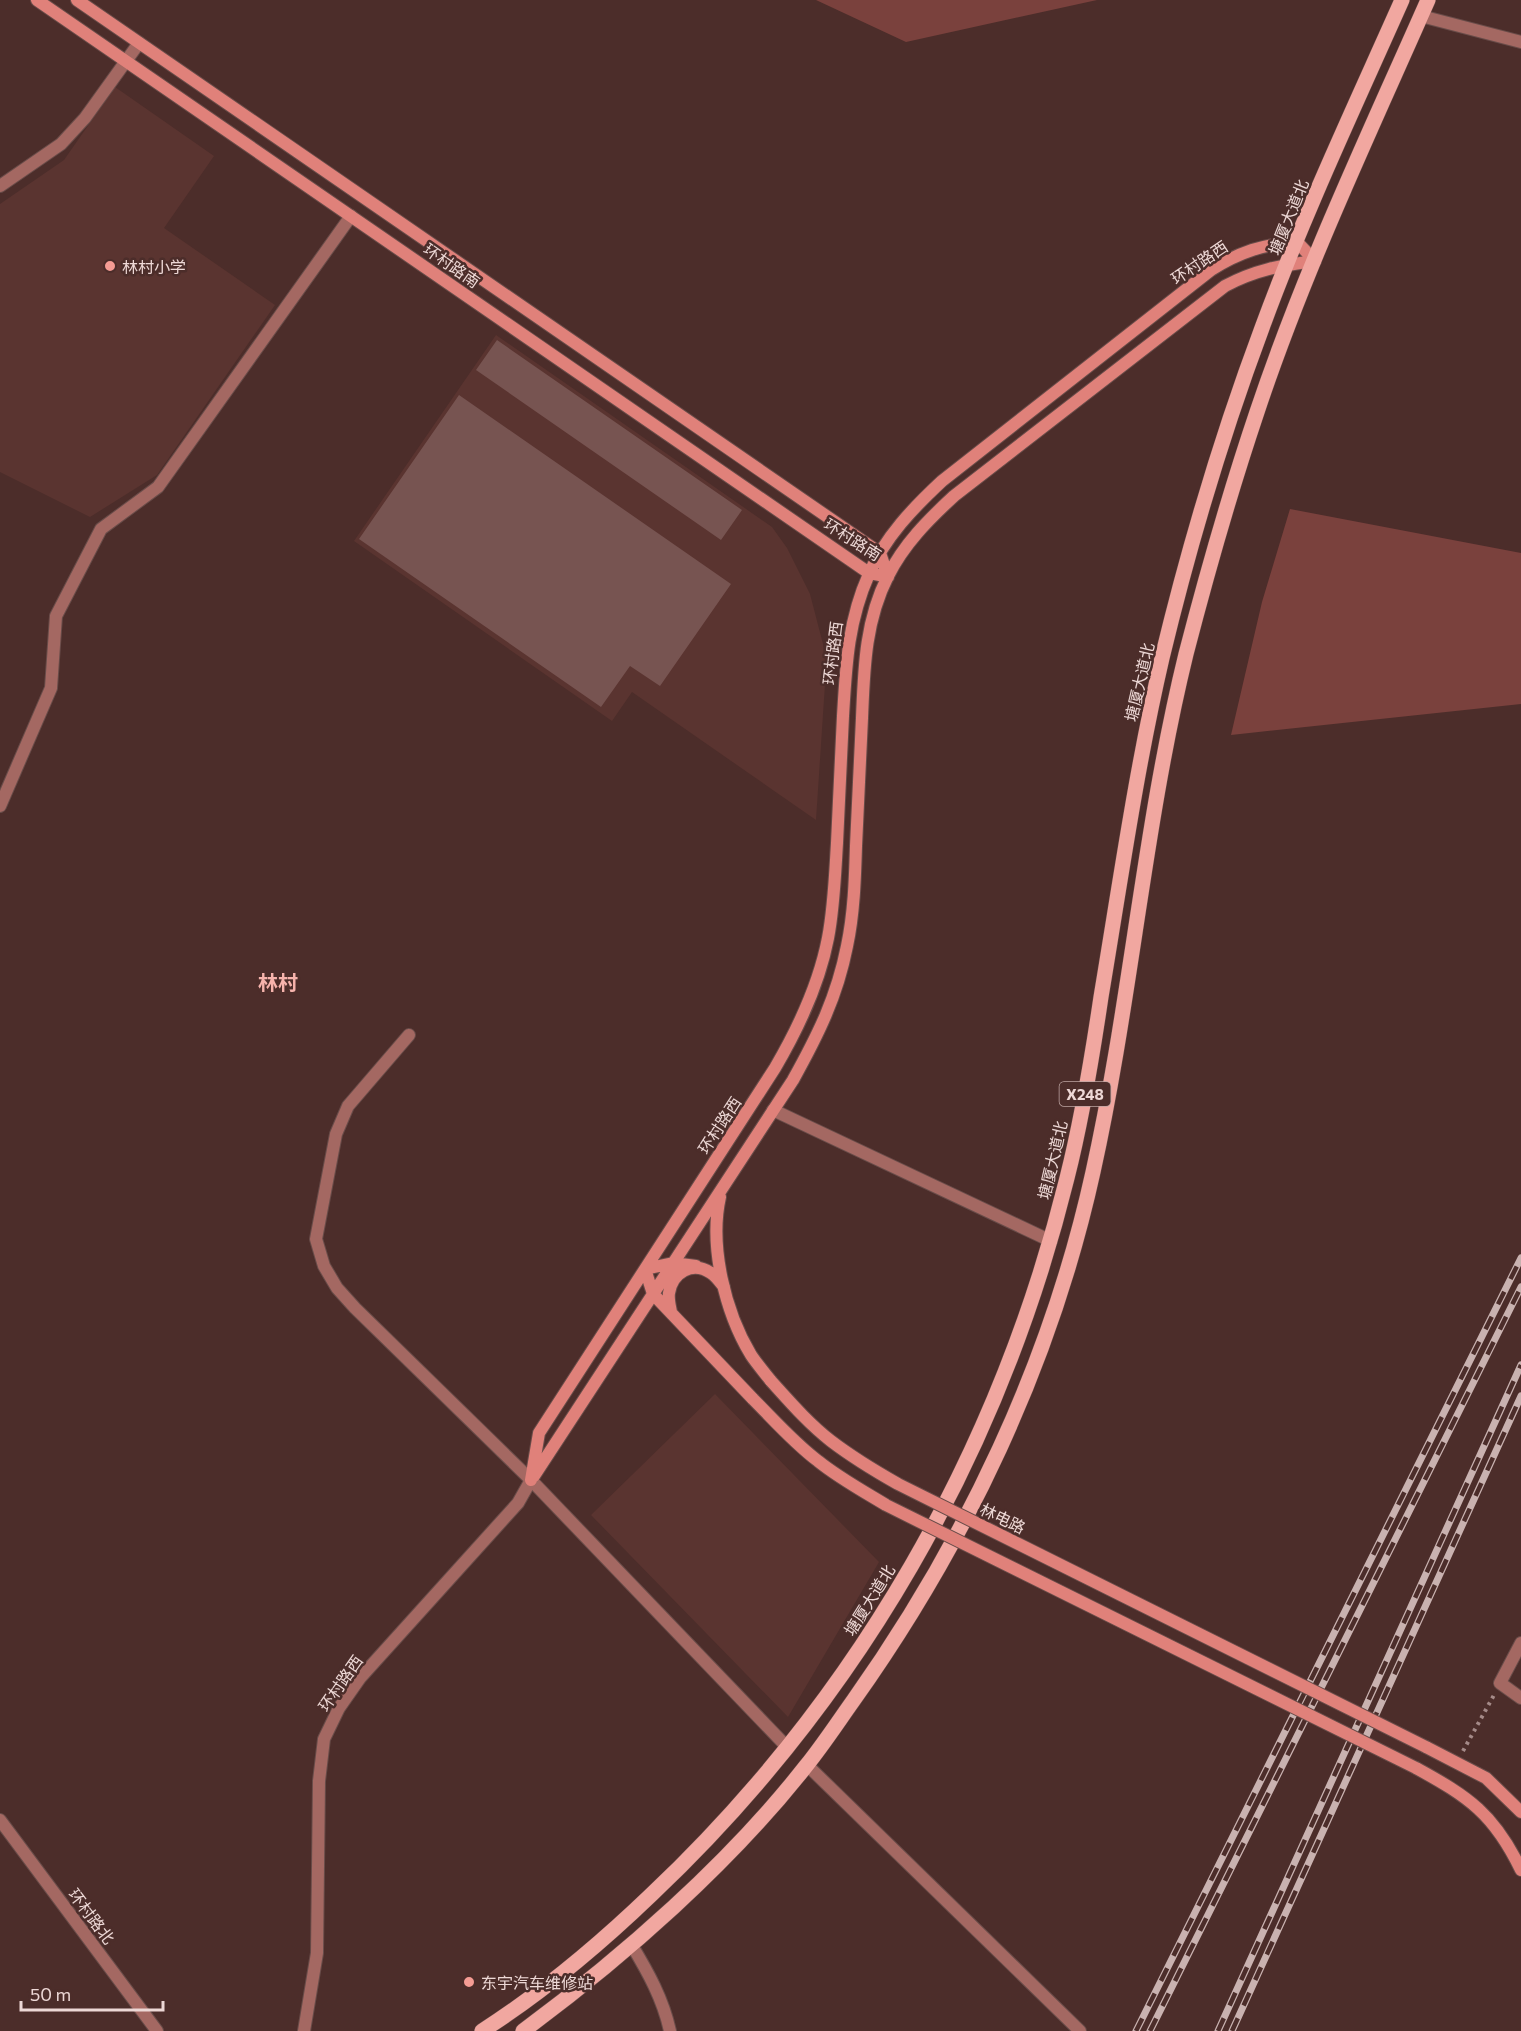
<svg xmlns="http://www.w3.org/2000/svg" width="1521" height="2031" viewBox="0 0 1521 2031" font-family="Commissioner,'Noto Sans SC',sans-serif">
<rect width="100%" height="100%" fill="#4c2d2a"/>
<path fill="#5a3430" d="M115,87l99,69 -50,72 111,77 -118,170 -67,42 -90,-45v-268l64,-44z
M496,335l276,192 15,21 23,46 13,50 3,25 -10,151 -184,-128 -20,29 -258,-180z
M715,1394l164,168 -91,155 -197,-202z"/>
<path fill="#7a413d" d="M816,0h281l-191,42z
M1290,509l231,44v151l-290,31 31,-133z"/>
<path fill="#775451" d="M497,340l245,170 -21,30 -245,-170z
M459,395l272,189 -71,102 -30,-20 -29,41 -242,-168z"/>
<g fill="none" stroke-linecap="round" stroke-linejoin="round">
<defs>
<path id="minor" d="M1421,16l100,26
M0,186l61,-42 24,-26 54,-75
M0,806l51,-118 5,-72 45,-87 57,-42 193,-271
M409,1035l-61,71 -12,28 -20,105 8,27 13,22 18,20 176,172 257,268
M773,1110l278,131
M1521,1643l-21,40 21,15
M807,1765l273,266
M631,1944c17,28 32,55 39,87"/>
<path id="tertiary" d="M0,1820l157,211
M304,2031l13,-78 2,-172 5,-42 15,-31 21,-30 158,-175 13,-23"/>
<path id="secondary" d="M37,0l832,573 19,4
M77,0l803,553 8,24
M720,1197c-11,49 5,115 31,158 6,9 13,17 20,26
M696,1266l-23,-3 -28,6 8,25 100,105
M671,1312c-1,-6 -3,-13 -2,-19 3,-20 23,-33 42,-20 5,3 9,9 13,14
M534,1476l259,-396c25,-45 44,-83 54,-134 7,-33 8,-67 9,-100 2,-43 4,-85 6,-128 2,-49 3,-97 26,-142 16,-32 40,-56 66,-80l271,-210c30,-16 57,-21 90,-25
M531,1480l8,-47 236,-365c24,-41 44,-83 53,-130 6,-31 7,-63 9,-95 2,-42 4,-85 6,-127 3,-51 5,-95 26,-142 16,-37 44,-66 73,-93l269,-211c28,-18 53,-26 86,-28l18,19
M1426,1747l60,31 35,34
M1416,1768c53,29 78,46 105,102"/>
<path id="primary" d="M482,2031c61,-39 118,-87 170,-137 206,-195 347,-441 415,-716 15,-59 25,-120 34,-181 19,-113 35,-227 61,-339 27,-112 60,-223 100,-330 41,-112 92,-220 140,-328
M523,2031c100,-74 206,-167 283,-265 17,-21 32,-44 47,-65 113,-159 198,-338 240,-529 38,-171 51,-347 93,-518 21,-81 44,-162 71,-242 47,-141 111,-276 171,-412"/>
</defs>
<use href="#minor" stroke="#694c49" stroke-width="14"/>
<use href="#tertiary" stroke="#694c49" stroke-width="14"/>
<use href="#secondary" stroke="#694c49" stroke-width="14"/>
<use href="#primary" stroke="#694c49" stroke-width="16"/>
<path stroke="#a48a88" stroke-width="4" stroke-dasharray="3 4.5" stroke-linecap="butt" d="M1463,1751l31,-56"/>
<use href="#minor" stroke="#a46862" stroke-width="12"/>
<use href="#tertiary" stroke="#a46862" stroke-width="12"/>
<use href="#secondary" stroke="#e0817a" stroke-width="12"/>
<use href="#primary" stroke="#f1a7a0" stroke-width="15"/>
<defs>
<path id="rail" d="M1136,2031l385,-773
M1150,2031l371,-744
M1218,2031l303,-666
M1232,2031l289,-635"/>
</defs>
<use href="#rail" stroke="#c9b2b0" stroke-width="7"/>
<use href="#rail" stroke="#4c2d2a" stroke-width="4.5" stroke-dasharray="14" stroke-linecap="butt"/>
<defs>
<path id="secondary-bridge" d="M771,1381c19,21 37,42 60,60 21,16 44,30 67,43l528,263
M753,1399c21,21 41,44 65,62 21,17 45,30 68,44l530,263"/>
</defs>
<use href="#secondary-bridge" stroke="#694c49" stroke-width="14" stroke-linecap="butt"/>
<use href="#secondary-bridge" stroke="#e0817a" stroke-width="12"/>
</g>
<g fill="#f59c94" stroke="#4c2d2a" stroke-width="2">
<circle cx="110" cy="266" r="6"/>
<circle cx="469" cy="1982" r="6"/>
</g>
<g text-anchor="middle" dominant-baseline="central" stroke-width="5" stroke-linejoin="round" paint-order="stroke">
<rect fill="#4c2d2a" stroke="#bda5a2" stroke-width="1.5" x="1059.5" y="1082" width="51" height="24" rx="4.5"/>
<g font-size="15" font-weight="bold" fill="#edd8d6">
<text x="1085" y="1094">X248</text>
</g>
<g font-size="16" fill="#edd8d6" stroke="#4c2d2a">
<text transform="translate(1288 217) rotate(-68)">塘厦大道北</text>
<text transform="translate(1199 262) rotate(-34)">环村路西</text>
<text transform="translate(452 265) rotate(35)">环村路南</text>
<text transform="translate(853 539) rotate(32)">环村路南</text>
<text transform="translate(832 653) rotate(-83)">环村路西</text>
<text transform="translate(1139 682) rotate(-77)">塘厦大道北</text>
<text transform="translate(719 1125) rotate(-57)">环村路西</text>
<text transform="translate(1052 1160) rotate(-77)">塘厦大道北</text>
<text transform="translate(1003 1518) rotate(26)">林电路</text>
<text transform="translate(869 1600) rotate(-58)">塘厦大道北</text>
<text transform="translate(340 1683) rotate(-55)">环村路西</text>
<text transform="translate(92 1916) rotate(53)">环村路北</text>
</g>
<g font-size="16" fill="#edd8d6" stroke="#4c2d2a" text-anchor="start">
<text x="122" y="266">林村小学</text>
<text x="481" y="1982">东宇汽车维修站</text>
</g>
<g font-size="20" font-weight="bold" fill="#f6b3ac" stroke="#4c2d2a">
<text x="278" y="982">林村</text>
</g>
</g>
<path d="M21 2001v9h142v-9" fill="none" stroke="#edd8d6" stroke-width="3"/>
<text x="30" y="2001" font-size="18" fill="#edd8d6" stroke="#4c2d2a" stroke-width="4.5" paint-order="stroke">50 m</text>
</svg>
